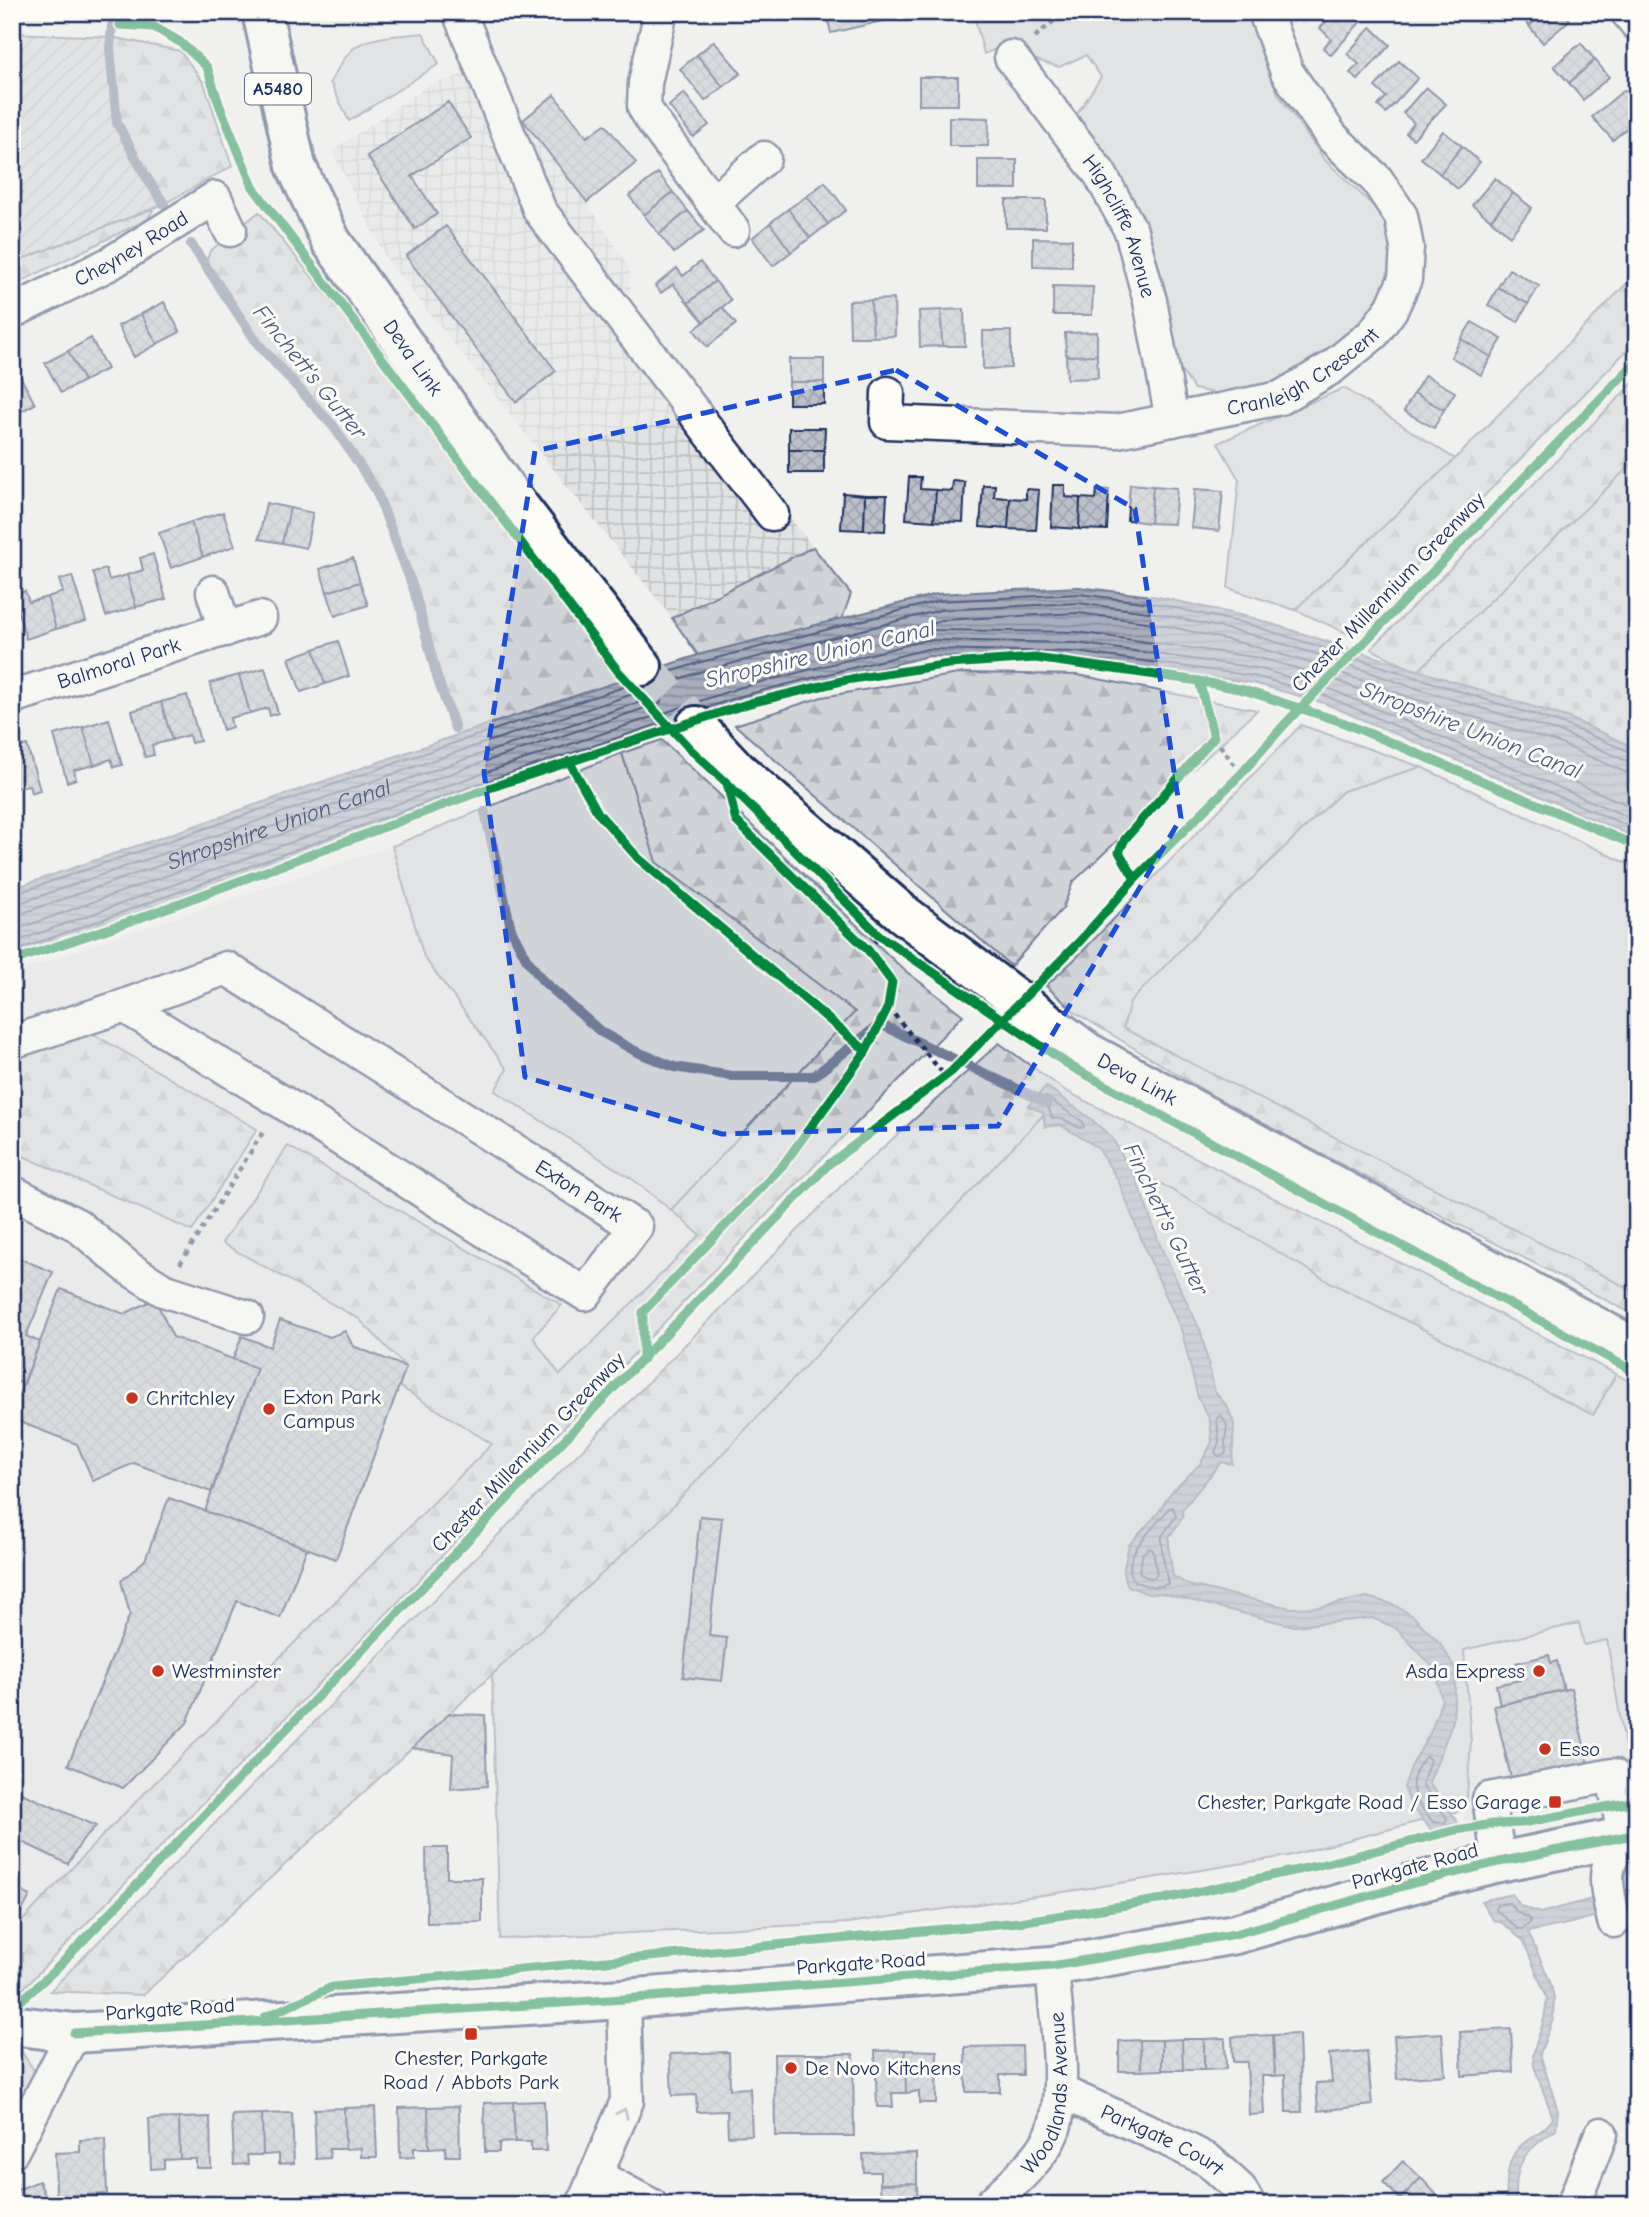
<svg xmlns="http://www.w3.org/2000/svg" width="1649" height="2217" viewBox="0 0 1649 2217" font-family="'Comic Neue',sans-serif">
<defs>
<pattern id="industrial-grid" width="8" height="8" patternUnits="userSpaceOnUse" patternTransform="scale(1.75)"><rect width="8" height="8" fill="#e0e2e3"/><path d="M0 4h8M4 0v8" fill="none" stroke="#c0c2c5"/></pattern>
<pattern id="forest-firs" width="22" height="20" patternUnits="userSpaceOnUse" patternTransform="scale(1.75)"><rect width="22" height="20" fill="#d0d3d8"/><path d="M5 1l3.5 6h-7zM16 11l3.5 6h-7z" fill="#b2b5bc"/></pattern>
<pattern id="cemetery-stones" width="16" height="16" patternUnits="userSpaceOnUse" patternTransform="scale(1.75)"><rect width="16" height="16" fill="#d0d3d8"/><path d="M2 7V4a2 2 0 0 1 4 0v3zM10 15v-3a2 2 0 0 1 4 0v3z" fill="#b2b5bc"/></pattern>
<pattern id="garden-furrows" width="10" height="10" patternUnits="userSpaceOnUse" patternTransform="scale(1.75)"><rect width="10" height="10" fill="#d0d3d8"/><path d="M-1 1l2-2M0 10L10 0M9 11l2-2" fill="none" stroke="#b2b5bc"/></pattern>
<pattern id="water-rules" width="6" height="5" patternUnits="userSpaceOnUse" patternTransform="scale(1.75)"><rect width="6" height="5" fill="#a7adbd"/><path d="M0 2.5h6" fill="none" stroke="#878d9d"/></pattern>
<pattern id="building-cross-hatch" width="8" height="8" patternUnits="userSpaceOnUse" patternTransform="scale(1.75)"><rect width="8" height="8" fill="#bbc0ca"/><path d="M0 0l8 8M0 8l8-8" fill="none" stroke="#a0a5b0"/></pattern>
</defs>
<rect width="100%" height="100%" fill="#f0f0ee"/>
<filter id="ink" filterUnits="userSpaceOnUse"><feTurbulence type="fractalNoise" baseFrequency=".0143" numOctaves="2"/><feDisplacementMap in="SourceGraphic" scale="14" xChannelSelector="R" yChannelSelector="G"/><feConvolveMatrix kernelMatrix="1 2 1 2 8 2 1 2 1" color-interpolation-filters="sRGB"/></filter>
<g filter="url(#ink)">
<path fill="#e0e2e3" d="M392,846l32,111 83,112 128,112 65,53 -595,599 -93,100v-959l74,-27z
M1580,1623l27,16 24,142 -169,48 4,-20 5,-67 -7,-92z"/>
<path fill="url(#industrial-grid)" d="M491,66l32,54 64,82 43,67v47l183,231 -141,71 -285,-358 -55,-109 97,-66z"/>
<path fill="#d0d3d8" stroke="#76819b" stroke-width="2" d="M973,12h279l26,82 46,65 56,53 18,33 -6,36 -12,27 -32,27 -66,43 -32,16h-29l-27,-5 -17,-25 -23,-110 -33,-72 -36,-43 -8,-25 24,-37 -15,-22 -27,12 -23,-7 -28,-16 -24,10z
M423,33l16,31 -90,57 -19,-39c7,-11 15,-28 27,-36 17,-11 46,-10 66,-13z
M1344,388l111,71 -160,151 -67,-22 11,-108 -21,-37z
M622,753l35,109 199,149 -185,199 -36,-29 -140,-90 12,-22 -83,-112 -32,-111z
M1421,767l216,101v425l-514,-264 6,-27 82,-84 132,-127z
M1043,1115l551,299 22,-40 21,12v28l-4,6 4,2v358l-6,1 -24,-141 -23,5 -5,-22 -115,27 7,92 -5,67 -178,47 -204,33 -236,34 -348,16 -8,-264z"/>
<path fill="url(#forest-firs)" stroke="#76819b" stroke-width="2" d="M111,37l69,14 24,32 28,83 -68,38 -19,-29 -28,-52 -7,-74z
M154,208l-6,11 -136,67v-23z
M259,212l89,109 273,360 -164,54 -20,-58 -23,-87 -38,-100 -42,-63 -76,-83 -53,-79 5,-14z
M1637,273v67l-288,294 -54,-24 160,-151z
M1637,379v80l-220,213 -46,-23z
M813,547l38,47 -9,25 -144,36 -26,-37z
M964,673l114,2 179,35 -184,172 -10,26 -52,58 -276,-241 87,-28z
M1301,725l120,42 -78,24 -132,127 -81,84 -7,26 514,265v23l-399,-205 -162,-98 -30,-27 32,-30z
M662,740l241,229 60,46 -184,187 -385,404 -374,386 -8,-1v-59l93,-99 387,-389 -93,-58 7,-19 -47,-48 -137,-76 66,-97 274,159 -29,32 27,38 140,-140 -29,-25 184,-198 -199,-150 -34,-109z
M90,1032l167,97 -65,102 -180,-80v-96z
M999,1043l67,48 550,283 -23,41 -267,-135 -283,-165 -387,409 -513,471 -93,-4 797,-811z
M20,2049l18,28 -26,53v-77z"/>
<path fill="url(#cemetery-stones)" stroke="#76819b" stroke-width="2" d="M1637,459v290l-68,-31 -152,-46z"/>
<path fill="url(#garden-furrows)" stroke="#76819b" stroke-width="2" d="M12,33l99,4 6,86 47,81 -152,59z"/>
<path fill="url(#water-rules)" stroke="#6f7b97" stroke-width="2" d="M1079,587l80,10 94,21 316,100 68,31v89l-313,-135 -71,-20 -178,-24 -147,-3 -181,46 -270,90 -465,167v-70l445,-154 241,-80 239,-61z
M1046,1086l45,33 21,19 25,43 23,64 41,87 14,60 12,14 7,18 -2,40 -11,-2 -39,48 1,7 -14,20v13l4,26 15,9 103,23 28,-1 48,-10 25,7 21,12 27,27 16,27 -3,51 -24,62 18,23 15,23 -30,2 -21,-25 -7,-19 7,-20 20,-36 11,-31 -8,-32 -38,-40 -24,-10 -78,8 -133,-33 -13,1 -20,-8 -5,-13 6,-28 29,-32 12,-19 31,-31 11,-21 -2,-22 -12,-22 -16,-66 -36,-81 -28,-71 -20,-32 -37,-23 -16,2 -2,-15 -15,-6z
M1637,1887v18l-70,19 -39,8 22,49 4,17 -1,21 -13,35 18,57 -2,19c-34,22 -42,34 -40,75h-9c-1,-16 -1,-41 9,-54 10,-14 29,-18 37,-33l-19,-52 -1,-12 11,-35 3,-21 -24,-58c-10,-6 -18,-19 -30,-20l-12,-19 31,-7 9,12 19,7z"/>
<g fill="none" stroke-linecap="round" stroke-linejoin="round">
<g stroke="#536184" stroke-width="2">
<path d="M661,675l40,-13 237,-61 141,-7 79,10 93,21 315,100 71,30"/>
<path d="M706,708l39,-13 182,-46 149,3 178,24 72,20 311,134"/>
<path d="M1637,774l-12,-2 -66,-29 -150,-46 -89,-31 -74,-22 -92,-21 -76,-10 -136,7 -14,6 3,4 146,2 183,26 74,21 303,130"/>
<path d="M12,895l448,-154 173,-57"/>
<path d="M12,904l8,-1 443,-153 240,-79 237,-61 138,-7 78,10 93,21 74,22 89,31 151,46 66,29 8,2"/>
<path id="s1" d="M12,915l11,-2 443,-154 192,-63 4,3 -2,4 -191,64 -457,164"/>
<path d="M12,943l460,-166 270,-90 184,-47 150,3 181,25 73,21 307,132"/>
<path d="M12,952l463,-167 202,-67"/>
<path d="M1046,1097l37,25 1,5 -4,1 -17,-9 -11,-1 -3,-9 -6,-6z"/>
<path d="M1221,1415l6,10 -2,18 1,9 -2,3 -6,1 -3,-4 4,-10 -2,-24z"/>
<path d="M1173,1507l3,9 -14,20v15l6,33c-11,5 -22,2 -34,-3 -16,-27 22,-53 35,-73z"/>
<path d="M1149,1548l4,2 4,24 -2,3c-5,2 -14,-1 -16,-6l4,-18z"/>
<path d="M1426,1756l4,4 -8,25 25,33 -2,5 -12,-1c-20,-22 -30,-40 -7,-66z"/>
<path d="M1509,1903l8,9 13,7v4l-8,6h-4l-23,-20 2,-4z"/>
</g>
<path stroke="#6f7b97" stroke-width="10" d="M112,25l-2,24 7,74 28,52 19,29
M191,244l67,100 76,83 42,63 38,100 23,87 18,51
M485,812l26,117 15,29 17,23 58,51 34,19 39,16 58,9h82l66,-52 167,79"/>
</g>
<path fill="url(#building-cross-hatch)" stroke="#1b2f5e" stroke-width="2" d="M826,12h77l1,4 -73,17z
M1334,12h21l8,7 -32,36 -8,-7 8,-9 -11,-11z
M1517,12h28l-16,14z
M1545,12h18l7,8 -27,23 -14,-17z
M1371,27l19,18 -32,35 -8,-7 9,-9 -12,-10z
M714,41l27,32 -18,14 -26,-32z
M1581,43l14,17 -26,23 -15,-17z
M697,55l26,32 -18,14 -25,-32z
M1595,60l14,17 -26,23 -14,-17z
M1399,61l19,17 -32,35 -8,-7 8,-9 -11,-10z
M919,77h39v28h-39z
M1426,87l20,17 -33,35 -7,-6 8,-10 -11,-10z
M1624,90l13,15v14l-24,21 -21,-23z
M684,93l25,32 -16,12 -24,-31z
M554,95l33,42 18,-13 31,39 -49,39 -64,-82z
M448,102l23,36 -59,38 25,38 -22,15 -48,-73z
M949,117l40,1 -1,28h-39z
M1443,131l19,15 -22,28 -19,-16z
M1462,146l18,16 -22,27 -18,-15z
M978,160h39v29h-39z
M658,173l15,19 -29,23 -15,-19z
M1495,178l18,15 -22,27 -19,-15z
M825,182l21,28 -18,14 -21,-28z
M673,192l15,19 -29,23 -15,-19z
M1513,193l19,15 -22,28 -19,-16z
M807,196l21,28 -18,14 -22,-29z
M1006,200h40v28h-40z
M788,209l22,29 -19,14 -21,-29z
M688,211l16,19 -30,23 -15,-19z
M770,223l21,29 -18,14 -21,-28z
M446,226l110,145 -40,31 -110,-146z
M1033,238l39,1v28l-39,-1z
M700,262l15,19 -27,22 -15,-19 -12,9 -6,-7 22,-18 6,8z
M1509,269l30,17 -11,18 -30,-17z
M715,281l16,19 -27,22 -16,-19z
M1053,286l40,1 -1,28h-39z
M1498,287l30,17 -10,18 -30,-17z
M894,299l1,37 -22,1 -2,-37z
M871,300l2,37h-23l-1,-36z
M164,302l16,30 -23,12 -16,-30z
M722,307l14,17 -29,23 -13,-17z
M964,309l1,37h-23l-1,-36z
M941,310l1,36 -22,1 -1,-36z
M141,314l16,30 -23,13 -16,-31z
M1472,322l30,17 -11,18 -30,-18z
M983,331h28v37l-28,1z
M1097,332v23l-31,1 -1,-23z
M91,338l16,31 -23,12 -16,-30z
M1461,339l30,18 -10,18 -30,-18z
M68,351l16,30 -23,12 -16,-30z
M1097,355l1,23 -31,1 -1,-23z
M789,359h35v23h-35z
M19,374l16,30 -23,12v-38z
M1425,375l30,17 -11,18 -30,-17z
M789,382h35v22h-35z
M1414,393l30,17 -10,18 -30,-17z
M789,428h36l-1,22h-35z
M789,450h35v23h-35z
M909,477h12l-1,12 16,1 -2,31 -28,-2z
M953,481l12,1 -2,40 -29,-1 2,-31 16,1z
M1130,484l23,2 -3,37 -23,-3z
M983,485h12l-1,12 16,1 -2,31 -28,-2z
M1053,485h12v12l15,1 -1,31 -28,-2z
M1153,486l24,2 -3,36 -24,-1z
M1026,489l13,1 -3,40 -28,-1 2,-31 16,1z
M1097,489l12,1 -2,40 -28,-1 1,-31 16,1z
M1195,489l28,2 -4,40 -28,-3z
M843,493l22,2 -1,35 -23,-1z
M865,495h22l-2,36 -21,-1z
M266,503l24,5 -8,35 -23,-4z
M290,508l23,5 -7,35 -24,-5z
M223,512l12,34 -32,11 -12,-35z
M191,522l12,35 -32,11 -12,-35z
M153,554l13,45 -30,8 -9,-32 16,-5 -3,-12z
M353,558l7,24 -33,10 -7,-23z
M106,569l3,11 18,-5 9,32 -30,9 -13,-44z
M72,576l14,45 -30,8 -9,-32 16,-5 -4,-12z
M360,582l8,23 -33,11 -8,-24z
M25,591l4,11 18,-5 9,32 -30,10 -13,-44z
M338,641l11,35 -24,8 -11,-35z
M314,649l11,35 -24,8 -12,-34z
M265,668l13,45 -8,3 -2,-8 -18,5 -11,-38z
M239,675l11,38 -20,5 2,9 -9,3 -13,-47z
M187,695l13,46 -9,2 -2,-8 -17,5 -11,-38z
M161,702l11,38 -20,5 2,10 -9,2 -13,-46z
M109,719l13,46 -8,2 -3,-8 -17,6 -11,-38z
M83,727l11,38 -20,5 2,9 -9,3 -13,-47z
M27,745l13,45 -9,3 -2,-8 -17,4v-40z
M12,1245l4,12 37,15 -27,64 14,6 -16,42 -12,-4z
M61,1289l63,25 31,-15 18,38 84,31 -46,124 -77,-29 -41,18 -16,-37 -65,-25v-7z
M280,1320l50,17 15,-6 8,15 53,21 -70,192 -131,-48 52,-143 -24,-9 9,-23 28,11z
M169,1498l138,50 -27,70 -43,-17 -50,122 -64,65 -55,-23 62,-151 -9,-33 24,-21z
M700,1516l22,2 -13,118 18,2 -5,43 -39,-4z
M1549,1655l2,8 6,-2 7,29 -64,15 -4,-20 24,-5 -4,-17z
M1571,1688l19,84 -76,18 -20,-84z
M449,1714l36,1 2,71 -36,3 2,-35 -41,-6z
M17,1791l79,35 -13,13 -15,25 -56,-27v-36z
M426,1848h21v30h35v44l-55,1z
M12,1886l18,10 -18,33z
M1511,2029l2,43 -51,4 -2,-44z
M1442,2033l3,42 -48,4 -3,-43z
M1299,2034l3,78h-16l-1,-37 -10,1 -2,-41z
M1273,2035l2,41h-13l2,38 -15,1 -2,-53h-14l-1,-25z
M1225,2038l1,31 -22,1v-31z
M1182,2039h22v31h-21z
M1182,2039l1,31h-21v-30z
M1140,2040h22v30l-21,1z
M1140,2040l1,31h-22v-30z
M1022,2046l1,29h-23v17h-34l-1,-45z
M905,2050l1,43h-14l1,14h-16l-2,-56z
M905,2050l32,1 -1,52h-17v-12l-13,2z
M1367,2051l5,54 -54,6 -2,-28 16,-1 -3,-28z
M729,2052l1,37 20,-1 2,47 -24,1 -1,-25 -30,1 -1,-17 -24,1 -2,-42z
M774,2054h79l1,82h-79z
M544,2101l2,50h-15v-9h-16l-2,-40z
M513,2102l2,40 -16,1v9h-14l-1,-49z
M459,2106l1,50h-14l-1,-9 -16,1 -1,-41z
M375,2107l2,50h-16v-9l-16,1 -1,-41z
M428,2107l1,41h-15v9l-14,1 -1,-50z
M344,2108l1,41h-16l1,9 -14,1 -2,-50z
M292,2113l2,50 -15,1v-10l-16,1 -1,-41z
M262,2114l1,41h-16l1,9 -14,1 -2,-50z
M210,2117l1,51h-15v-9h-16l-1,-41z
M179,2118l1,41 -16,1v8l-13,1 -2,-50z
M105,2139l2,55 -51,2 -1,-43 25,-1v-12z
M917,2153v30l-37,1v-12h-16l-1,-18z
M1403,2161l18,17 -21,21 -17,-17z
M1421,2178l16,17 -9,10h-22l-6,-6z
M39,2181l10,24h-37v-13z
M917,2183l1,22h-51v-6h14l-1,-15z"/>
<g fill="none" stroke-linecap="round" stroke-linejoin="round">
<path stroke="#c5c9d1" stroke-width="38" stroke-dasharray="38 19" stroke-linecap="butt" d="M642,666l54,60"/>
<defs>
<g id="minor">
<path d="M459,12l81,199 232,303"/>
<path d="M657,12l2,8 -14,63 -1,24 10,16 79,107"/>
<path d="M1627,12l10,12"/>
<path id="s2" d="M1011,57l89,117 31,57 19,70 22,119"/>
<path d="M713,203l51,-45"/>
<path id="s3" d="M12,312l97,-48 106,-66 15,32"/>
<path id="s4" d="M888,393l-1,29 230,9 163,-33 51,-30 42,-34 19,-26 13,-29 2,-32 -6,-31 -24,-36 -45,-43 -45,-65 -22,-60"/>
<path d="M213,592l12,38"/>
<path id="s5" d="M12,697l248,-79"/>
<path id="s6" d="M12,1042l112,-36 102,-38 410,259 -51,67 -303,-192 -158,-96"/>
<path d="M12,1192l65,33 53,44 33,21 84,27"/>
<path d="M1499,1862l-10,-63 124,-24 11,62"/>
<path d="M1614,1921c-8,-36 -15,-57 14,-85"/>
<path id="s7" d="M1061,2092l99,44 48,24 32,29 9,16"/>
<path d="M12,2151l62,-118"/>
<path d="M595,2175l56,30"/>
<path d="M583,2205l44,-104 -3,-102"/>
<path id="s8" d="M990,2205c21,-21 52,-46 63,-74 15,-42 2,-119 -1,-165"/>
<path d="M1573,2205l28,-71"/>
</g>
<g id="major">
<path id="s9" d="M262,12l34,154 35,75 177,251 134,174"/>
<path id="s10" d="M696,726l41,44 165,143 185,139 550,297"/>
<path d="M12,2025l62,8 550,-34 428,-33 183,-32 179,-51 85,-21 138,-28"/>
</g>
</defs>
<use href="#minor" stroke="#1b2f5e" stroke-width="37"/>
<use href="#major" stroke="#1b2f5e" stroke-width="44"/>
<path stroke="#1b2f5e" stroke-width="4.5" stroke-dasharray="5 5" stroke-linecap="butt" d="M1035,37l29,-25
M1214,737l27,37
M868,950l11,-13
M888,1007l57,69
M180,1264l85,-135"/>
<use href="#minor" stroke="#fdfcf7" stroke-width="32"/>
<use href="#major" stroke="#fdfcf7" stroke-width="38"/>
<defs>
<path id="cycleway" d="M122,12l-2,13 34,2 26,15 27,25 12,37 34,83 365,484 73,79 36,33 153,153 192,131 565,306
M569,761l29,52 40,45 228,193 -83,114 -140,147v47
M727,783l9,38 132,129 24,32 -4,25 -22,44
M1135,879l-16,-27 6,-13 89,-102 -15,-56
M12,961l125,-42 355,-132 258,-84 96,-23 103,-16 86,-6 164,23 45,9 98,32 295,124
M12,2009l45,-41 772,-804 122,-92 128,-130 56,-63 106,-105 43,-49 353,-364
M265,2017l67,-30 687,-65 145,-23 152,-33 140,-36 37,-6 29,-1 115,-22
M74,2033l550,-34 428,-33 183,-32 179,-51 85,-21 138,-28"/>
</defs>
<use href="#cycleway" stroke="#fdfcf7" stroke-width="13"/>
<use href="#cycleway" stroke="#00873e" stroke-width="9"/>
</g>
<defs><path id="oneway-chevron" d="M-2-3.5L2.5 0L-2 3.5" fill="none" stroke-width="1.6" stroke-linecap="round" stroke-linejoin="round" transform="scale(1.75)"/></defs>
<use stroke="#8c96aa" href="#oneway-chevron" transform="translate(623 2113) rotate(-67)"/>
</g>
<path d="M0 0H1649V2217H0ZM896,370l239,139 46,309 -183,308 -276,8 -197,-57 -41,-305 51,-321z" fill="#f0f0ee" fill-opacity=".55" fill-rule="evenodd"/>
<path fill="none" stroke="#1d4ed8" stroke-width="5" stroke-dasharray="14 9" stroke-linejoin="round" d="M896,370l239,139 46,309 -183,308 -276,8 -197,-57 -41,-305 51,-321z"/>
<g fill="#c8321e" stroke="#fdfcf7" stroke-width="2.5">
<circle cx="132" cy="1398" r="7"/>
<circle cx="269" cy="1409" r="7"/>
<circle cx="158" cy="1671" r="7"/>
<circle cx="1539" cy="1671" r="7"/>
<circle cx="1545" cy="1749" r="7"/>
<rect x="1548" y="1795" width="14" height="14" rx="3.5"/>
<rect x="464" y="2027" width="14" height="14" rx="3.5"/>
<circle cx="791" cy="2068" r="7"/>
</g>
<g text-anchor="middle" dominant-baseline="central" stroke-width="6" stroke-linejoin="round" paint-order="stroke">
<rect fill="#fdfcf7" stroke="#5f6c8c" stroke-width="2" x="245" y="73.5" width="66" height="31" rx="5"/>
<g font-size="19" font-weight="bold" fill="#1b2f5e">
<text x="278" y="89">A5480</text>
</g>
<g font-size="21" fill="#1b2f5e" stroke="#fdfcf7">
<text stroke="none"><textPath href="#s2" startOffset="203">Highcliffe Avenue</textPath></text>
<text stroke="none"><textPath href="#s3" startOffset="135">Cheyney Road</textPath></text>
<text stroke="none"><textPath href="#s9" startOffset="383">Deva Link</textPath></text>
<text stroke="none"><textPath href="#s4" startOffset="457">Cranleigh Crescent</textPath></text>
<text transform="translate(1388 592) rotate(-46)">Chester Millennium Greenway</text>
<text stroke="none"><textPath href="#s5" startOffset="112">Balmoral Park</textPath></text>
<text stroke="none"><textPath href="#s10" startOffset="567">Deva Link</textPath></text>
<text stroke="none"><textPath href="#s6" startOffset="644">Exton Park</textPath></text>
<text transform="translate(528 1452) rotate(-46)">Chester Millennium Greenway</text>
<text transform="translate(1415 1866) rotate(-15)">Parkgate Road</text>
<text transform="translate(861 1963) rotate(-4)">Parkgate Road</text>
<text transform="translate(170 2009) rotate(-4)">Parkgate Road</text>
<text stroke="none"><textPath href="#s8" startOffset="133">Woodlands Avenue</textPath></text>
<text stroke="none"><textPath href="#s7" startOffset="112">Parkgate Court</textPath></text>
</g>
<g font-size="21" fill="#1b2f5e" stroke="#fdfcf7" text-anchor="start">
<text x="283" y="1397">Exton Park<tspan x="283" dy="24">Campus</tspan></text>
<text x="146" y="1398">Chritchley</text>
<text x="172" y="1671">Westminster</text>
<text x="1525" y="1671" text-anchor="end">Asda Express</text>
<text x="1559" y="1749">Esso</text>
<text x="1541" y="1802" text-anchor="end">Chester, Parkgate Road / Esso Garage</text>
<text x="471" y="2058" text-anchor="middle">Chester, Parkgate<tspan x="471" dy="24">Road / Abbots Park</tspan></text>
<text x="805" y="2068">De Novo Kitchens</text>
</g>
<g font-size="23" font-style="italic" fill="#4c5b7f" stroke="#fdfcf7">
<text transform="translate(310 372) rotate(51)">Finchett's Gutter</text>
<text transform="translate(820 654) rotate(-13)">Shropshire Union Canal</text>
<text transform="translate(1471 730) rotate(21)">Shropshire Union Canal</text>
<text stroke="none"><textPath href="#s1" startOffset="282">Shropshire Union Canal</textPath></text>
<text transform="translate(1166 1219) rotate(64)">Finchett's Gutter</text>
</g>
</g>
<rect width="1649" height="2217" fill="none" stroke="#fdfcf7" stroke-width="42"/>
<rect x="21" y="21" width="1607" height="2175" fill="none" stroke="#1b2f5e" stroke-width="2.5" filter="url(#ink)"/>
</svg>
